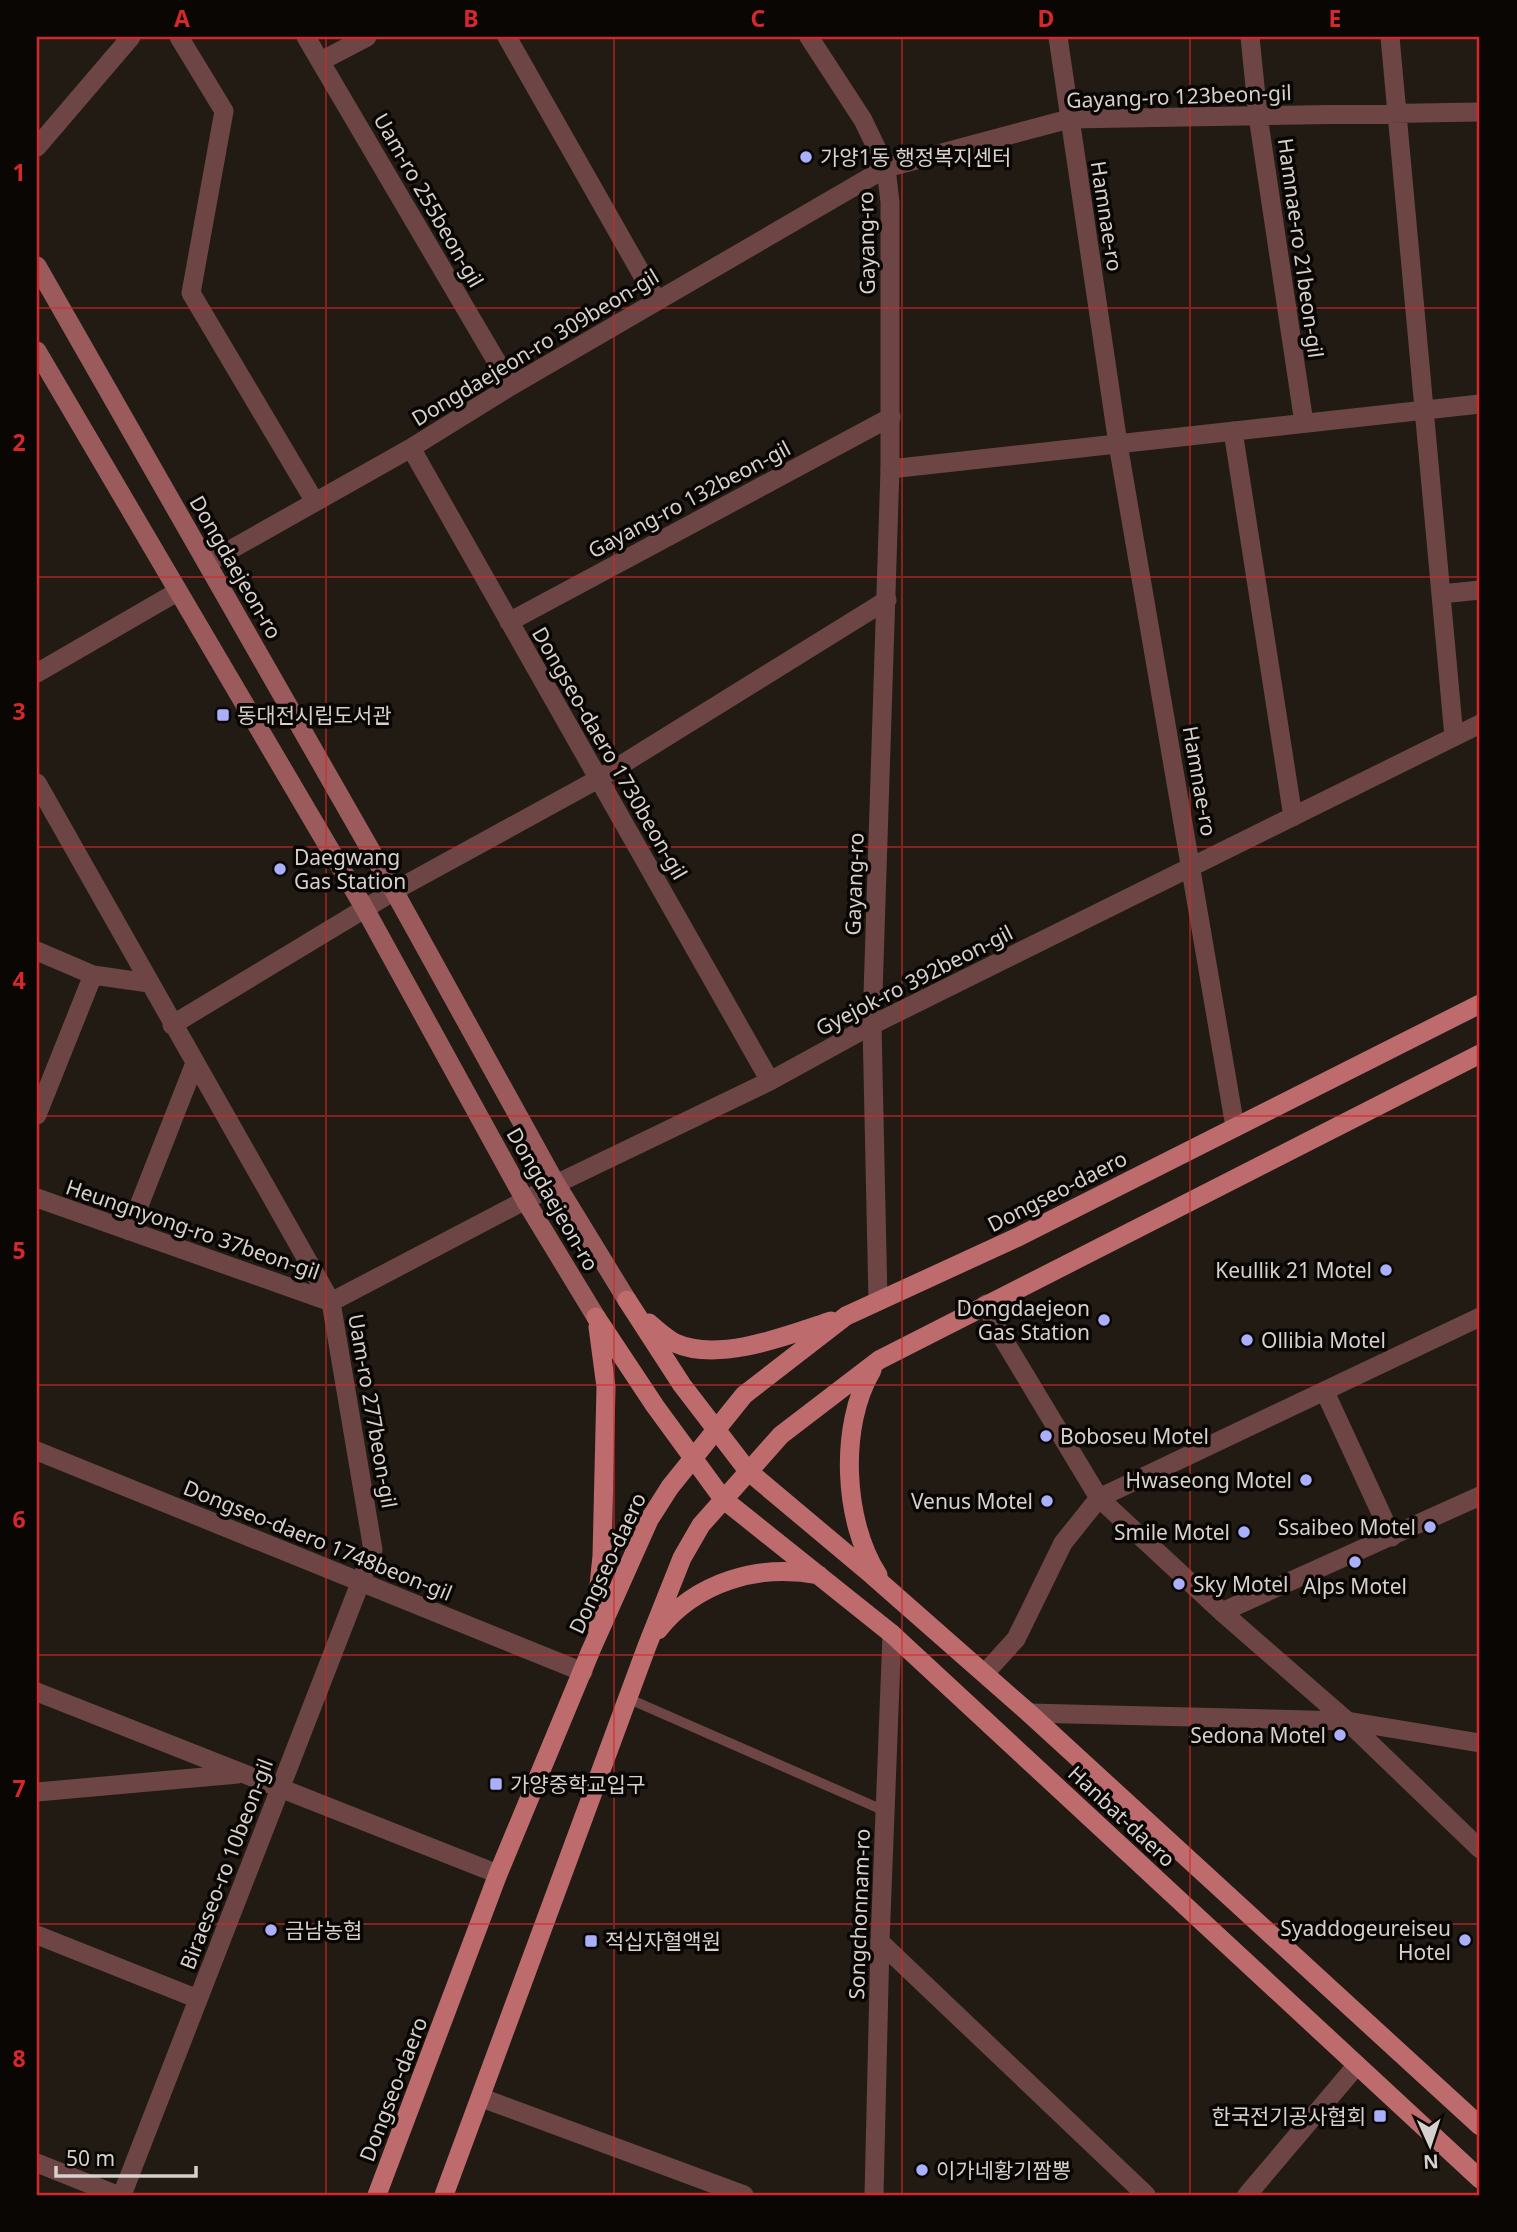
<svg xmlns="http://www.w3.org/2000/svg" width="1517" height="2232" font-family="'Noto Sans','Noto Sans KR',sans-serif">
	<style>
		.lines { fill: none; stroke-linecap: round; stroke-linejoin: round }
		.service { stroke: #6d4545; stroke-width: 10 }
		.minor { stroke: #6d4545; stroke-width: 19 }
		.tertiary { stroke: #6d4545; stroke-width: 19 }
		.secondary { stroke: #9b5b5c; stroke-width: 19 }
		.primary { stroke: #be6b6d; stroke-width: 19 }
		.grid { fill: none; stroke: #d62828; stroke-width: 2; stroke-opacity: 0.55 }
		.poi-dot { fill: #aab0fb; stroke: #090604; stroke-width: 2.5 }
		.labels { text-anchor: middle; dominant-baseline: central; stroke-width: 7; stroke-linejoin: round; paint-order: stroke }
		.street-label { font-size: 21px; fill: #d6d1cd; stroke: #090604 }
		.poi-label { font-size: 21px; fill: #d6d1cd; stroke: #090604; text-anchor: start }
		.neatline { fill: none; stroke: #d62828; stroke-width: 2.5 }
		.grid-label { font-size: 23px; text-anchor: middle; font-weight: bold; fill: #d62828 }
	</style>
	<rect width="100%" height="100%" fill="#211b14"/>
	<g class="lines">
		<path class="service" d="M627,1698l258,113"/>
		<path class="minor" d="M179,37l45,74 -33,182 124,209
			M306,37l205,349
			M507,37l150,264
			M1250,37l8,79 46,307
			M1390,37l64,700
			M321,61l46,-24
			M37,147l94,-110
			M1233,431l60,386
			M411,448l359,633
			M890,469l590,-65
			M207,563l204,-115 100,-62 375,-218 183,-49 411,-7
			M1441,594l39,-4
			M509,622l382,-205
			M37,673l140,-81
			M37,783l294,519 42,248 -251,645
			M37,951l56,24 56,8
			M172,1025l222,-134 206,-113 287,-178
			M37,1115l56,-140
			M37,1198l294,104 225,-118 214,-103 102,-56 608,-301
			M129,1231l66,-168
			M986,1304l13,28 100,166 123,114 125,109 133,128
			M1325,1392l67,145
			M37,1451l546,221
			M1222,1612l258,-116
			M985,1673l31,-34 47,-96 36,-45 381,-181
			M37,1692l461,182
			M1029,1713l318,8 133,22
			M37,1792l201,-18
			M37,1935l161,64
			M880,1942l266,253
			M482,2098l262,97
			M37,2163l80,32
			M1247,2195l110,-130"/>
		<path class="tertiary" d="M809,37l54,83 23,48 4,34v267l-18,556 6,276
			M1058,37l60,407 117,683
			M874,2195l6,-253 12,-308"/>
		<path class="secondary" d="M37,266l357,625 162,293 71,116
			M37,351l328,558 160,291 71,117"/>
		<path class="primary" d="M627,1300l55,85 66,86 124,104 157,138 451,413
			M596,1317l59,89 68,93 169,135 588,545
			M649,1323c8,7 17,15 26,20 44,20 114,-8 156,-22
			M872,1370c-33,55 -29,151 6,205
			M595,1625l7,-69 4,-169 -8,-60
			M658,1630c38,-48 101,-67 161,-55
			M377,2195l121,-321 93,-224 58,-130 21,-33 74,-92 102,-79 172,-79 462,-233
			M444,2195l203,-549 35,-88 19,-33 80,-90 98,-75 601,-306"/>
	</g>
	<path class="grid" d="M326,37v2158M614,37v2158M902,37v2158M1190,37v2158M37,308h1443M37,577h1443M37,847h1443M37,1116h1443M37,1385h1443M37,1655h1443M37,1924h1443"/>
	<g class="poi-dot">
		<circle cx="806" cy="157" r="7"/>
		<rect x="216" y="708" width="14" height="14" rx="3.5"/>
		<circle cx="280" cy="869" r="7"/>
		<circle cx="1386" cy="1270" r="7"/>
		<circle cx="1104" cy="1320" r="7"/>
		<circle cx="1247" cy="1340" r="7"/>
		<circle cx="1046" cy="1436" r="7"/>
		<circle cx="1306" cy="1480" r="7"/>
		<circle cx="1047" cy="1501" r="7"/>
		<circle cx="1430" cy="1527" r="7"/>
		<circle cx="1244" cy="1532" r="7"/>
		<circle cx="1355" cy="1562" r="7"/>
		<circle cx="1179" cy="1584" r="7"/>
		<circle cx="1340" cy="1735" r="7"/>
		<rect x="489" y="1777" width="14" height="14" rx="3.5"/>
		<circle cx="271" cy="1930" r="7"/>
		<circle cx="1465" cy="1940" r="7"/>
		<rect x="584" y="1934" width="14" height="14" rx="3.5"/>
		<rect x="1373" y="2109" width="14" height="14" rx="3.5"/>
		<circle cx="922" cy="2170" r="7"/>
	</g>
	<g class="labels">
		<g class="street-label">
			<text transform="translate(1179 96) rotate(-2)">Gayang-ro 123beon-gil</text>
			<text transform="translate(429 200) rotate(60)">Uam-ro 255beon-gil</text>
			<text transform="translate(1107 216) rotate(81)">Hamnae-ro</text>
			<text transform="translate(866 243) rotate(-91)">Gayang-ro</text>
			<text transform="translate(1301 248) rotate(82)">Hamnae-ro 21beon-gil</text>
			<text transform="translate(535 347) rotate(-31)">Dongdaejeon-ro 309beon-gil</text>
			<text transform="translate(689 499) rotate(-28)">Gayang-ro 132beon-gil</text>
			<text transform="translate(236 567) rotate(60)">Dongdaejeon-ro</text>
			<text transform="translate(610 753) rotate(60)">Dongseo-daero 1730beon-gil</text>
			<text transform="translate(1200 781) rotate(80)">Hamnae-ro</text>
			<text transform="translate(854 884) rotate(-88)">Gayang-ro</text>
			<text transform="translate(914 980) rotate(-27)">Gyejok-ro 392beon-gil</text>
			<text transform="translate(1057 1191) rotate(-27)">Dongseo-daero</text>
			<text transform="translate(553 1199) rotate(60)">Dongdaejeon-ro</text>
			<text transform="translate(193 1229) rotate(19)">Heungnyong-ro 37beon-gil</text>
			<text transform="translate(373 1411) rotate(80)">Uam-ro 277beon-gil</text>
			<text transform="translate(318 1540) rotate(22)">Dongseo-daero 1748beon-gil</text>
			<text transform="translate(607 1563) rotate(-65)">Dongseo-daero</text>
			<text transform="translate(1122 1816) rotate(43)">Hanbat-daero</text>
			<text transform="translate(226 1864) rotate(-69)">Biraeseo-ro 10beon-gil</text>
			<text transform="translate(859 1914) rotate(-88)">Songchonnam-ro</text>
			<text transform="translate(393 2089) rotate(-69)">Dongseo-daero</text>
		</g>
		<g class="poi-label">
			<text x="820" y="157">가양1동 행정복지센터</text>
			<text x="237" y="715">동대전시립도서관</text>
			<text x="294" y="857">Daegwang<tspan x="294" dy="24">Gas Station</tspan></text>
			<text x="1372" y="1270" text-anchor="end">Keullik 21 Motel</text>
			<text x="1090" y="1308" text-anchor="end">Dongdaejeon<tspan x="1090" dy="24">Gas Station</tspan></text>
			<text x="1261" y="1340">Ollibia Motel</text>
			<text x="1060" y="1436">Boboseu Motel</text>
			<text x="1292" y="1480" text-anchor="end">Hwaseong Motel</text>
			<text x="1033" y="1501" text-anchor="end">Venus Motel</text>
			<text x="1416" y="1527" text-anchor="end">Ssaibeo Motel</text>
			<text x="1230" y="1532" text-anchor="end">Smile Motel</text>
			<text x="1193" y="1584">Sky Motel</text>
			<text x="1355" y="1586" text-anchor="middle">Alps Motel</text>
			<text x="1326" y="1735" text-anchor="end">Sedona Motel</text>
			<text x="510" y="1784">가양중학교입구</text>
			<text x="1451" y="1928" text-anchor="end">Syaddogeureiseu<tspan x="1451" dy="24">Hotel</tspan></text>
			<text x="285" y="1930">금남농협</text>
			<text x="605" y="1941">적십자혈액원</text>
			<text x="1366" y="2116" text-anchor="end">한국전기공사협회</text>
			<text x="936" y="2170">이가네황기짬뽕</text>
		</g>
	</g>
	<rect width="1517" height="2232" fill="none" stroke="#090604" stroke-width="77"/>
	<g transform="translate(1430 2145) rotate(177)" stroke="#090604" stroke-width="5" paint-order="stroke">
	<path d="M0-5L12 26L0 18L-12 26Z" fill="#d6d1cd"/>
	<text y="-10" font-size="19" font-weight="bold" text-anchor="middle" fill="#d6d1cd">N</text>
	</g>
	<path d="M56 2166v10h140v-10" fill="none" stroke="#d6d1cd" stroke-width="3.5"/>
	<text x="66" y="2166" font-size="21" fill="#d6d1cd" stroke="#090604" stroke-width="5" paint-order="stroke">50 m</text>
	<rect x="38" y="38" width="1440" height="2156" class="neatline"/>
	<g class="grid-label">
		<text x="182" y="27">A</text>
		<text x="471" y="27">B</text>
		<text x="758" y="27">C</text>
		<text x="1046" y="27">D</text>
		<text x="1335" y="27">E</text>
		<text x="19" y="181">1</text>
		<text x="19" y="451">2</text>
		<text x="19" y="720">3</text>
		<text x="19" y="989">4</text>
		<text x="19" y="1259">5</text>
		<text x="19" y="1528">6</text>
		<text x="19" y="1797">7</text>
		<text x="19" y="2067">8</text>
	</g>
</svg>
